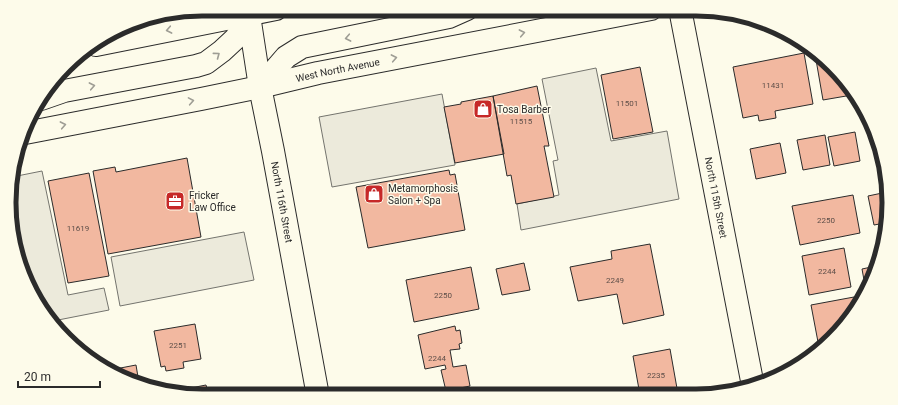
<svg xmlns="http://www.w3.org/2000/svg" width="898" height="405" font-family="Roboto,sans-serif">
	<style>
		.parking { fill: #eceadb; stroke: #74746e }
		.building { fill: #f2b8a0; stroke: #2b2b2b }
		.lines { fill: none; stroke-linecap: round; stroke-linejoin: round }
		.minor-casing { stroke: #2b2b2b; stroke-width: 24 }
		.secondary-casing { stroke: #2b2b2b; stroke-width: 24 }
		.minor { stroke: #fdfbea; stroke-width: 22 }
		.secondary { stroke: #fdfbea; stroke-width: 22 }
		.oneway { stroke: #9e9d94 }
		.labels { text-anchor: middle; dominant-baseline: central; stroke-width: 3; stroke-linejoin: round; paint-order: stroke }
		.number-label { font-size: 8px; fill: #5d4e48 }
		.street-label { font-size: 10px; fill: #2b2b2b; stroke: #fdfbea }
		.poi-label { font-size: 10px; fill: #2b2b2b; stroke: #fdfbea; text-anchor: start }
		.rim { fill: none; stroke: #2b2b2b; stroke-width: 5 }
	</style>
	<rect width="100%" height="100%" fill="#fdfbea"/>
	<path class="parking" d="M596,68l15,73 56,-10 12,68 -158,31 -4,-26 42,-9 -6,-34 5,-1 -16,-81z
		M442,94l13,71 -123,22 -13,-70z
		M42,171l26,124 36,-7 5,22 -56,11 -18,-22 -24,-71 1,-51z
		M244,232l10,48 -134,26 -9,-49z"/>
	<path class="building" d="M804,53l9,51 -38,7 1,7 -17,3 -1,-6 -15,3 -10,-51z
		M815,54l17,12 20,29 -29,5z
		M640,67l13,65 -40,7 -12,-64z
		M537,86l12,60h-5l10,51 -38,7 -5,-29 -4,1 -14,-80z
		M493,96l11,58 -49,9 -11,-56 17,-3v-2z
		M855,132l5,29 -26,5 -6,-29z
		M825,135l5,30 -27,5 -6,-30z
		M780,143l6,30 -30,6 -6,-30z
		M187,158l14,79 -93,17 -15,-83 22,-4 1,5z
		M449,170l1,5 5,-1 10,56 -97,18 -12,-61z
		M89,173l20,103 -41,7 -20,-102z
		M887,192l2,10 -4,21 -11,2 -6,-29z
		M853,195l7,38 -60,12 -8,-39z
		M650,244l14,71 -41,9 -6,-30 -39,7 -8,-34 42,-8 -1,-8z
		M844,248l7,39 -42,8 -7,-39z
		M524,263l6,27 -28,5 -6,-26z
		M876,266l-2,10 -8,15 -4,-22z
		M471,267l8,42 -65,13 -8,-42z
		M854,297l2,11 -7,12 -19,19 -12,3 -7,-37z
		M195,324l6,35 -18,3 1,6 -18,3 -1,-5 -4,1 -7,-36z
		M455,326l1,5 4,-1 2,13 -3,1 1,5 -10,1 3,17 13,-2 4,21 -24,5 -5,-21 5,-1 -1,-4 -20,4 -7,-34z
		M670,349l8,45 -38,1 -7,-39z
		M136,365l3,18 -10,-2 -19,-11z
		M206,385l3,11h-7l-27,-5z"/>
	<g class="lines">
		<defs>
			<g id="minor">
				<path id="s1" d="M248,9l12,78 13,64 45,245"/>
				<path id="s2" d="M680,9l73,377"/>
			</g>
			<g id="secondary">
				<path d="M96,45l180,-36"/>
				<path d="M260,87l26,-30 16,-10 147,-30 18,-8"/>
				<path d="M41,99l23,-8 132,-25 10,-3 16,-12 14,-13 13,-23"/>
				<path id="s3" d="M25,133l176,-34 59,-12 58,-14 333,-64"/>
			</g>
		</defs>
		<use href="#minor" class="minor-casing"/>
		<use href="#secondary" class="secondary-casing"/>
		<use href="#minor" class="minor"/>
		<use href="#secondary" class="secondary"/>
	</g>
	<defs><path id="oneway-chevron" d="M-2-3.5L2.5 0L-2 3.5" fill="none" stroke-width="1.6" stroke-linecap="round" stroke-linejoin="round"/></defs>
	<g class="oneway">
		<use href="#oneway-chevron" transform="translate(169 30) rotate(169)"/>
		<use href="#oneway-chevron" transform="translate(522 33) rotate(-11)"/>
		<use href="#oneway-chevron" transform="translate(348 38) rotate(169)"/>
		<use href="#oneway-chevron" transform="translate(217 55) rotate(-37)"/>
		<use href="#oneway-chevron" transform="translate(394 58) rotate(-11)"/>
		<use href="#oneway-chevron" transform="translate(92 86) rotate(-11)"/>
		<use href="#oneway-chevron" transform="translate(191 101) rotate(-10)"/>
		<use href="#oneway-chevron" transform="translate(63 125) rotate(-11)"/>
	</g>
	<defs>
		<symbol id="shop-square" viewBox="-11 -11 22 22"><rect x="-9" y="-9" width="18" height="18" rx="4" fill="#c62828" stroke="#fdfbea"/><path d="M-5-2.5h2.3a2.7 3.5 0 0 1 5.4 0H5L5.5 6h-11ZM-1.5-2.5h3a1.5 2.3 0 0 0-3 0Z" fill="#fff"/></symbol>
		<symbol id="office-square" viewBox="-11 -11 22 22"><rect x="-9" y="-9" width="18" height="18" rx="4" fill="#c62828" stroke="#fdfbea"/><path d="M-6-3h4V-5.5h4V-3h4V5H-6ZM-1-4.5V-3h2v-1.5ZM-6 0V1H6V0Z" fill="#fff"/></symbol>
	</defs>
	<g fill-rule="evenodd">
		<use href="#shop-square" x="472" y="98" width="22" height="22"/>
		<use href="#shop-square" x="363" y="183" width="22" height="22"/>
		<use href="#office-square" x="164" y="190" width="22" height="22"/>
	</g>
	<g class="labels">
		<g class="number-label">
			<text x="773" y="85">11431</text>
			<text x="627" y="103">11501</text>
			<text x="521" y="121">11515</text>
			<text x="826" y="220">2250</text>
			<text x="78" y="228">11619</text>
			<text x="827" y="271">2244</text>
			<text x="615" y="280">2249</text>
			<text x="443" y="295">2250</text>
			<text x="178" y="345">2251</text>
			<text x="437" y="358">2244</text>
			<text x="656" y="375">2235</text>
		</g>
		<g class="street-label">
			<text stroke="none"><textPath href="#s3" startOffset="319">West North Avenue</textPath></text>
			<text stroke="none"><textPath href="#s2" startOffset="192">North 115th Street</textPath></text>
			<text stroke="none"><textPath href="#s1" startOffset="196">North 116th Street</textPath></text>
		</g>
		<g class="poi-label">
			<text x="497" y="109">Tosa Barber</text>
			<text x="388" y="188">Metamorphosis<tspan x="388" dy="12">Salon + Spa</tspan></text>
			<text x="189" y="195">Fricker<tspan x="189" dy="12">Law Office</tspan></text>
		</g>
	</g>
	<path d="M0 0H898V405H0ZM202 16H696A186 186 0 0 1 882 202V203A186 186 0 0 1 696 389H202A186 186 0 0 1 16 203V202A186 186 0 0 1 202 16Z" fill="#fdfbea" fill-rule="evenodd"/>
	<path class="rim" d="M202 16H696A186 186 0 0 1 882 202V203A186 186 0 0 1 696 389H202A186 186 0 0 1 16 203V202A186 186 0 0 1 202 16Z"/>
	<path d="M18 381v6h82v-6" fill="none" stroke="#2b2b2b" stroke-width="2"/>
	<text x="24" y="381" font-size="12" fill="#2b2b2b" stroke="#fdfbea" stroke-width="3" paint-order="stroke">20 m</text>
</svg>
